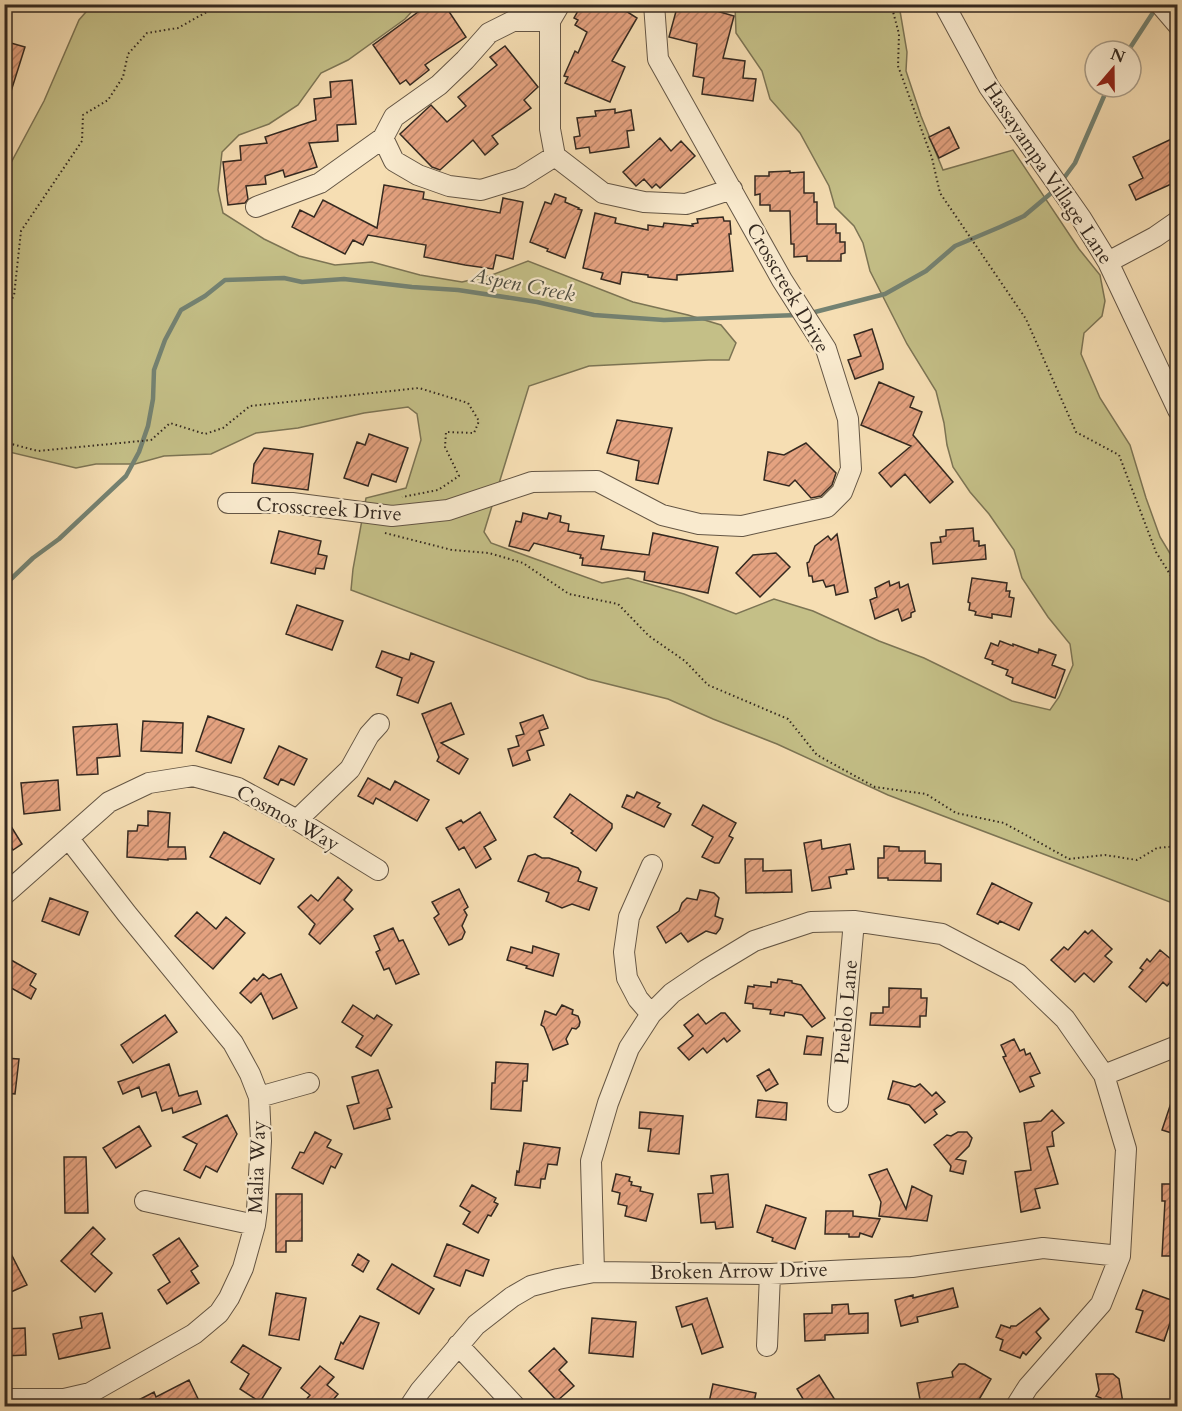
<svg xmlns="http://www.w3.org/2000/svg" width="1182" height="1411" font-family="Cardo,serif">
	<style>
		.green { fill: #c4bf87; stroke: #7c7454; stroke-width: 1.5 }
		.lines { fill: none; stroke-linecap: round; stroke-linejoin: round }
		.stream { stroke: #748272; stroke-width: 4.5 }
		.building { fill: url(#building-hatch); stroke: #342920; stroke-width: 1.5 }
		.minor-casing { stroke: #645645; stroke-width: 22 }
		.path { stroke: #342920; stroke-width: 2; stroke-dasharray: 1.5 3; stroke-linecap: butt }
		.minor { stroke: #f9eace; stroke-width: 20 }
		.labels { text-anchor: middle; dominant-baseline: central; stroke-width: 4.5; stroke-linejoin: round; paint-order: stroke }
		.street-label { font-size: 20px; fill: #342920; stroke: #f9eace }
		.water-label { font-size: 21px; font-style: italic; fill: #4e4e42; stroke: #f9eace }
	</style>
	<defs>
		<pattern id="building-hatch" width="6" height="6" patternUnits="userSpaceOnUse" patternTransform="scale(1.5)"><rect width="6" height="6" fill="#e4a280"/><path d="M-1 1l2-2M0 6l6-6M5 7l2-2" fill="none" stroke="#ba8468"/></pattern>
	</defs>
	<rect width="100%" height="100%" fill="#f6deb3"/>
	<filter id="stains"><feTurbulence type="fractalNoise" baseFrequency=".00333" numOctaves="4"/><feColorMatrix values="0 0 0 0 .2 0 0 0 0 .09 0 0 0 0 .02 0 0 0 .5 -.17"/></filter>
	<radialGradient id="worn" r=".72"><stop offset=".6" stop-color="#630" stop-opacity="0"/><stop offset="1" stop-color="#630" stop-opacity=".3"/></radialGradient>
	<path class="green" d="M92,5h326l-13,14 -57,41 -27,13 -23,32 -29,19 -30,11 -17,17 -4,38 5,23 41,26 35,17 36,9 37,-3 48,13 42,7 30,-7 36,-14 105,41 55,13 33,10 15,18 -7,17h-20l-120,6 -60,20 -45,146 7,11 111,40 26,-5 56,16 52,20 38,-15 39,12 66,30 45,17 88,43 38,9 9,-13 14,-32 -3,-21 -22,-27 -26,-39 -8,-28 -25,-36 -19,-22 -17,-25 -6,-22 -3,-22 -8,-32 -29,-47 -37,-73 -7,-28 -9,-17 -19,-19 -6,-21 -29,-53 -30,-34 -8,-28 -26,-38 -1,-28h164l8,47 -1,19 15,45 22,54 70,-20 66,99 21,26 5,26 -3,15 -18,17 -3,21 19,44 30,47 16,53 14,39 14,23 3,8v334l-2,2 -287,-109 -111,-51 -64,-25 -45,-20 -80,-20 -237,-89 2,-21 13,-71 40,-10 15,-48 -4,-26 -9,-7 -44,6 -66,15 -42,5 -45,21 -47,2 -29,8h-39l-20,4 -71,-17v-277l39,-73 35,-81z"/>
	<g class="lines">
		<path class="stream" d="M1128,51l28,-43
			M1061,182l14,-19 33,-76
			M811,313l74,-19 41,-23 29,-25 45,-19 24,-11 32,-27
			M4,581l7,-2 22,-21 26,-19 67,-63 13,-24 9,-26 5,-27 1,-29 11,-30 16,-30 24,-14 20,-16 59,-2 18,4 42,-3 68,8 46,3 79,12 57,13 70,5 135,-5"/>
	</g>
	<path class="building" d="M429,4h15l22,33 -34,23 -7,5 4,5 -19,15 -4,-5 -6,4 -27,-39z
		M582,4h33l22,14 -25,43 13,6 -15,35 -45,-19 3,-6 -4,-1 11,-25 3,2 9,-21 -12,-7 3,-5 -4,-2z
		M678,4h14l42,12 -11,42 22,3 -2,17 13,1 -3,22 -51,-7 2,-16 -11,-2 4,-32 -28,-7z
		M4,41l21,6 -18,57 -3,-1z
		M505,46l33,41 -14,13 7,8 -39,28 6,8 -13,11 -12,-15 -33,30 -8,-3 -32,-33 31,-29 16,17 19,-16 -8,-9 39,-32 -7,-8z
		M352,80l4,44 -19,1 1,16 -29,2 8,24 -32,10 -2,-7 -18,6 1,8 -20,2 2,13 -3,4 -17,2 -5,-43 18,-2 -1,-14 27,-3 -2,-6 51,-17 -2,-21 17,-2 -1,-15z
		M615,109v4l16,-3 3,20 -7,1 2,16 -39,6 -1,-6 -13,2 -2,-12 6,-1 -3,-18 19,-2 -1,-5z
		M949,127l10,21 -20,10 -10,-21z
		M1178,136v45l-42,19 -7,-15 14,-7 -10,-21z
		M660,138l11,13 10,-10 14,15 -35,32 -4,-4 -4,4 -8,-9 -8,7 -13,-14z
		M790,171v2l14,-1v21h10v9h3v22h19v9h4v9h5v11l-4,1v7h-34v-5l-13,1v-13h-3l-1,-33h-20v-6h-10v-11l-5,1v-19h14v-4z
		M384,185l40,7 -1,7 77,14 3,-15 20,4 -10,57 -17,-4 -3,14 -28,-4 -41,-8 2,-12 -58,-10 -5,10 -10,-5 -8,14 -53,-27 8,-17 14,7 9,-17 54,28z
		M555,194l11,4 -1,4 14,6 -1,1 4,1 -17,48 -18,-7 1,-2 -18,-7 15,-40 6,2z
		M595,213l21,5 -1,5 33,7v-5l15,2 1,-4 29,3 -1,-2 6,-1 -1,-4 26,-2 1,4h6l1,13h-2l4,37 -56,4v5l-29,-3v-2l-26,-3 -2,12 -19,-5 2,-6 -20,-5z
		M872,329l11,35v5l-28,10 -7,-19 13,-4 -7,-21z
		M879,382l35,15 -4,10 12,5 -9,23 40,47 -23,21 -25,-29 -14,13 -12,-14 32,-27 -50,-21z
		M617,420l55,8 -14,56 -22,-4 3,-19 -32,-8z
		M369,434l39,14 -12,34 -24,-8 -4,12 -24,-8 13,-36 8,3z
		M806,443l30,30 -4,12 -11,11 -10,2 -16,-18 -6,6 -25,-6 4,-28 16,3z
		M264,448l49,6 -5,36 -56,-7 2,-19z
		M523,513l24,6 2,-6 12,3 -1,6 9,2 -1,7 36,5 -3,13 48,6 4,-22 65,14 -10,46 -64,-13 1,-8 -63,-7 1,-7h-3l1,-3 -47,-12 -5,8 -20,-5 7,-25 5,1z
		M973,528l1,13h5v5l6,-1 1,14 -53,5 -2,-21 10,-1 -1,-5 6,-1v-6z
		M279,531l42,10 -3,13 9,2 -3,13 -8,-1 -1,6 -44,-11z
		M837,534l11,58 -12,3 -2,-10 -8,2 -3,-7 -10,2 -1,-6h-3l-2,-13 2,-1 6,-16 13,-10 3,4z
		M776,553l14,14 -30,30 -24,-24 17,-18z
		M972,578l35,5 -1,8h4l-1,6 5,1 -3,19 -19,-3v4l-17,-3 1,-3 -2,-1 -5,-1 1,-7 -2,-1z
		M889,581l1,5 9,-4 1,6 8,-4 7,27 -4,2v4l-9,4 -4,-12 -23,10 -5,-19 7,-3 -2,-9z
		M297,605l46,16 -11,29 -46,-16z
		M1000,641l13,5v-2l25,9 1,-4 17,6 -4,10 13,5 -10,28 -43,-15 1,-5 -7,-3 2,-5 -16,-6 1,-3 -8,-3 6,-15 7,3z
		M382,651l27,9 2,-7 23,9 -16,41 -21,-8 5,-17 -26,-11z
		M451,703l13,31 -23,9 27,16 -9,15 -22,-13 2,-4 -17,-43z
		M543,715l5,13 -9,3 5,14 -17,6 3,9 -17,6 -5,-17 11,-3 -3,-10 8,-2 -4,-11z
		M208,716l36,13 -13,34 -35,-12z
		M143,721l40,2 -1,30 -41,-2z
		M117,724l3,32 -23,2 1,16 -21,1 -4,-48z
		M279,746l28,13 -13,26 -13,-6 -3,6 -14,-7z
		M368,778l22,12 5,-9 34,19 -12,21 -41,-23 -3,6 -15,-8z
		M58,780l2,30 -36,4 -3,-31z
		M637,792l23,11 -3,4 14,7 -7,13 -42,-20 5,-12 7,3z
		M570,794l42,30v4l-16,23 -25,-18 2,-2 -19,-14z
		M703,805l33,18 -7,13 4,2 -14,25h-4l-13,-6 11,-20 -21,-12z
		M148,811l22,2 -2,34h17l1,12h-18v1l-41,-3 1,-26h9l1,-6 10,1z
		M480,812l16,28 -12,7 7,12 -15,9 -12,-21 -5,3 -13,-22 15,-8 2,3z
		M4,815l18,29 -9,6 -9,-14z
		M224,832l50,27 -14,25 -50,-27z
		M821,840l1,9 28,-5 4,25 -8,1 1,4 -18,3 2,11 -19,3 -8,-48z
		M884,846l15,1v4h26v12l16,1v17l-53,-1v-2h-10v-20h6z
		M535,854l7,4h7l29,10 3,4 -3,9 19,7 -8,22 -17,-6 -10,4 -16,-7 3,-8 -31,-12 10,-25z
		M745,859h18v12l28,-1 1,22 -46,1z
		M338,877l14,13 -8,10 9,9 -33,35 -11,-10 6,-10 -17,-17 13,-12 7,6z
		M992,883l40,20 -13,27 -19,-9 -2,3 -21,-10z
		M459,889l9,18 -4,3 3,5 -5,11 3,6 -3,7 -13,6 -15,-27 5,-4 -7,-12z
		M700,890l14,3 5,5 -4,18 8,3 -3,10 -4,5 -10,-3 -18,11 -7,-9 -15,10 -9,-16 22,-16 3,-8 5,-5 10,2z
		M50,898l38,14 -9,23 -37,-14z
		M197,912l19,17 10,-12 19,16 -32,36 -38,-33z
		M393,928l6,13 4,-1 16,34 -23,10 -7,-16 -5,2 -8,-18 4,-2 -6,-14z
		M1092,930l20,19 -7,7 7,6 -18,20 -10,-9 -9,9 -24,-22 13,-13 4,3 17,-19 3,3z
		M533,946l26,8 -6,22 -27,-8 1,-2 -20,-6 4,-13 21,6z
		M1160,950l18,15v9l-11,12 -4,-4 -17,20 -17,-15 14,-17 -3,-2 7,-9 3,3z
		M4,956l32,18 -6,11 6,4 -5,10 -27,-15z
		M263,974l6,5 12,-5 16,34 -24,11 -12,-26 -10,10 -11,-10 14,-15 3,3z
		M778,979l14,2v2l9,2 24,33 -13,9 -10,-12 -17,-3 -1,4 -14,-2 1,-4 -18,-2v-4l-8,-1 3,-17 6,1v-2l17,2v-5l6,1z
		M889,988l32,1v9h6l-1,18h-6v11l-50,-2 1,-12h12v-6h6z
		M353,1005l21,14 3,-4 15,10 -21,31 -15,-9 7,-11 -21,-14z
		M562,1005l11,5 -1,4 6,2 2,6 -1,4 -3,3 -4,-1 -6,11 2,5 -15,6 -9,-23 -3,-2 4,-14 11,4z
		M721,1013h4l15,18 -13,11 -3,-4 -17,15 -4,-5 -14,12 -11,-12 15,-12 -9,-11 14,-11 8,10z
		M165,1015l12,17 -44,31 -12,-18z
		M807,1036l16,2 -2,17 -17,-1z
		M1014,1039l6,12 4,-2 2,6 4,-2 10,20 -10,4 4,9 -14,6 -17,-35 3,-1 -5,-11z
		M4,1058l15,1 -4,35 -11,-1z
		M496,1062l32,2 -1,17h-4l-2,30 -30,-2 1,-26h3z
		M169,1064l10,32 18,-5 4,13 -28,9 -1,-5 -10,3 -6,-19 -14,5 -3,-10 -16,7 -5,-12z
		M769,1069l9,15 -12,7 -9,-15z
		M378,1070l14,37 -5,2 3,10 -36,10 -7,-23 12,-3 -7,-26z
		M893,1081l22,6 5,-3 12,12 4,-4 9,10 -11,8 3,4 -12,9 -16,-18 -21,-6z
		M1174,1094h4v41l-16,-5z
		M758,1100l29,3 -1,17 -30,-3z
		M1052,1110l12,13 -12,9 2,14 -7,1 11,37 -23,5 5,19 -19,4 -6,-40 16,-2 -7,-47 17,-2z
		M640,1112l43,4 -4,38 -31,-3 3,-22 -12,-1z
		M227,1115l10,19 -20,38 -11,-6 -6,12 -16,-8 13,-26 -14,-7z
		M139,1126l12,20 -35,22 -13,-20z
		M315,1132l16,8 -4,7 15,7 -7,14 -4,-2 -8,18 -31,-16 8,-16 4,1z
		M958,1132h9l5,6 -3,8 -13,13 10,2 -3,13 -13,-3 1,-5 -17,-21 13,-10 4,1z
		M524,1143l36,5 -3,17 -9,-1 -3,15h-4l-1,9 -25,-3 2,-14 2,1z
		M64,1157h22l2,56h-23z
		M887,1169l19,40 6,-23 20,10 -5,25 -48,-5 2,-14 -12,-27z
		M616,1174l14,3 -1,4 3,1 -1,3 10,2 -1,4 13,3 -7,27 -21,-5 2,-10 -9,-2 2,-11 -8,-2z
		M728,1174l5,53 -17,2 -1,-7 -14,1 -3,-29 15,-1 -2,-17z
		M1162,1184h16v72h-16l3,-55h-3z
		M472,1185l24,13 -2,4 4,2 -7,12 -3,-1 -10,18 -15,-9 7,-12 -10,-6z
		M276,1194h26v47h-16v11h-10z
		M766,1205l40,13 -11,31 -23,-8 1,-3 -16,-6z
		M826,1211h27v5l27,3 -8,18 -12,-4 -1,4h-10v-3h-24z
		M93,1227l12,12 -14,15 21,19 -17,19 -34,-31z
		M179,1238l19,28 -7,5 8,12 -32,21 -9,-14 12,-8 -17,-27z
		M4,1240l23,45 -23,10z
		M447,1244l42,16 -6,16 -17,-6 -6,16 -26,-10z
		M358,1254l11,7 -6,11 -11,-7z
		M392,1264l42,25 -15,25 -42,-25z
		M953,1288l5,19 -41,10 1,5 -17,4 -6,-26 18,-5v3z
		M1143,1290l34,12 -13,39 -28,-9 7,-21 -7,-2z
		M276,1293l30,5 -7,42 -30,-5z
		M707,1298l16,49 -21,7 -10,-30 -10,3 -6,-20z
		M848,1304l1,10 19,-1v20l-43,2v5l-20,1 -1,-27 28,-1v-8z
		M1040,1308l9,11 -13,13 5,6 -15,17 -3,-3 -3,6 -20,-8 3,-10 -7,-3 5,-12 9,3 1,-2h5z
		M102,1313l8,35 -51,11 -6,-25 29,-6 -2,-11z
		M360,1316l19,7 -16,46 -28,-10 6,-17 2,2z
		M592,1318l44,4 -3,35 -44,-4z
		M25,1328l1,27 -22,1v-27z
		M243,1345l38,23 -21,34 -20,-13 9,-15 -18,-12z
		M554,1348l13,14 -8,8 15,16 -17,15 -28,-30z
		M959,1364h6l26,15 -14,24 -2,-2 -7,6h-12l-9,-6 -26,4 -4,-22 36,-6 -1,-5z
		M320,1366l14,11 -7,8 11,9 -11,13h-27l10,-12 -9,-7z
		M1096,1374h17l6,5 4,24 -20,3 -2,-8 -5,-2 3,-6z
		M819,1375l18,28 -5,4h-24l-11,-18z
		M189,1380l13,27h-77l29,-15 2,5z
		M713,1384l43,9 -3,14h-45z"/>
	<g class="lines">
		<defs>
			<path id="minor" d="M560,4l-10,17v108l5,27 48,37 41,9 42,2 46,-15
				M944,4l45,83 92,131 27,44 70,148
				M1160,4l18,21
				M550,21h-37l-24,12 -24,27 -26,25 -45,32 -11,21 11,23 24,14 31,11 32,4 39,-12 35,-22
				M256,207l64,-24 63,-45
				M1108,262l47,-25 23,-16
				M228,503h64l100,13 56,-6 84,-28 65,-1 65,34 37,9 43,2 85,-19 15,-15 9,-23 -3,-50 -22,-70 -44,-69 -124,-221 -4,-55
				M297,820l53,-51 19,-34 10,-11
				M4,895l105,-93 40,-19 44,-7 45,12 59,32 81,50
				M651,1014l-13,-15 -11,-21 -3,-26 5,-35 23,-52
				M1104,1075l73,-29
				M259,1097l50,-14
				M838,1102l16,-181
				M145,1201l110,24
				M594,1272l-3,-111 17,-58 21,-55 22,-34 21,-21 34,-23 48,-29 57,-19 43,-1 88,13 76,40 47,45 39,56 22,74 -6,107 -19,48 -73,83 -12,19
				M458,1345l57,61
				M767,1346l3,-72
				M4,1399h60l26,-6 104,-59 25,-21 10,-15 14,-30 12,-43 2,-15 4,-69 -2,-44 -9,-23 -17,-31 -106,-129 -58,-75
				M410,1406l10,-15 56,-66 36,-28 19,-11 27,-7 36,-7 176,2 142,-7 131,-19 77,8"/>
		</defs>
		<use href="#minor" class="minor-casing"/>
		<path class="path" d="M891,4l8,30 -1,32 34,92 8,35 86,126 50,113 43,23 37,97 22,35
			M4,309l10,-13 7,-65 61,-90 1,-26 25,-15 15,-23 5,-23 19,-21 31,-5 43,-24
			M4,442l34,9 113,-11 19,-17 35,11 18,-6 27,-22 169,-18 49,15 11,18 -5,12 -28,-1 -1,15 14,29 -21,14 -36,7
			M385,533l67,17 37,3 34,10 46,31 49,10 31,32 36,25 23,24 80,34 29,36 58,32 51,7 30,19 48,10 65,36 36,-4 32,5 20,-12 21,-2
			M1178,745l-2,17 2,2"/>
		<use href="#minor" class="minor"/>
	</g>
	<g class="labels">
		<g class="street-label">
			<text transform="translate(1048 173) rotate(56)">Hassayampa Village Lane</text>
			<text transform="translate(788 288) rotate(60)">Crosscreek Drive</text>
			<text transform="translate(329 509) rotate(4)">Crosscreek Drive</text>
			<text transform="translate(288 818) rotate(29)">Cosmos Way</text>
			<text transform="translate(846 1012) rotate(-85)">Pueblo Lane</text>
			<text transform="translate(257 1167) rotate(-88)">Malia Way</text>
			<text transform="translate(739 1271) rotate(-1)">Broken Arrow Drive</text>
		</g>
		<g class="water-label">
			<text transform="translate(523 285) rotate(11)">Aspen Creek</text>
		</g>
	</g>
	<rect width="1182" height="1411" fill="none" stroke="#f6deb3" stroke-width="24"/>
	<rect x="6" y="6" width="1170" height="1399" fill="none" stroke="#342920" stroke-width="3"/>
	<rect x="12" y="12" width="1158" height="1387" fill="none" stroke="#342920" stroke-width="1.5"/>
	<g transform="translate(1113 69) rotate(20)"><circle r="28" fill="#f9eace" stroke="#aa9d88" stroke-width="1.5"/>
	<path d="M0-4.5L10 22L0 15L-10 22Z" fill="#8f2418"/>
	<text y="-9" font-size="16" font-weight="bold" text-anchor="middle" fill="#342920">N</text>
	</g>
	<rect width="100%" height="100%" filter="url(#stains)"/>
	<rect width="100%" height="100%" fill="url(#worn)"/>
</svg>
